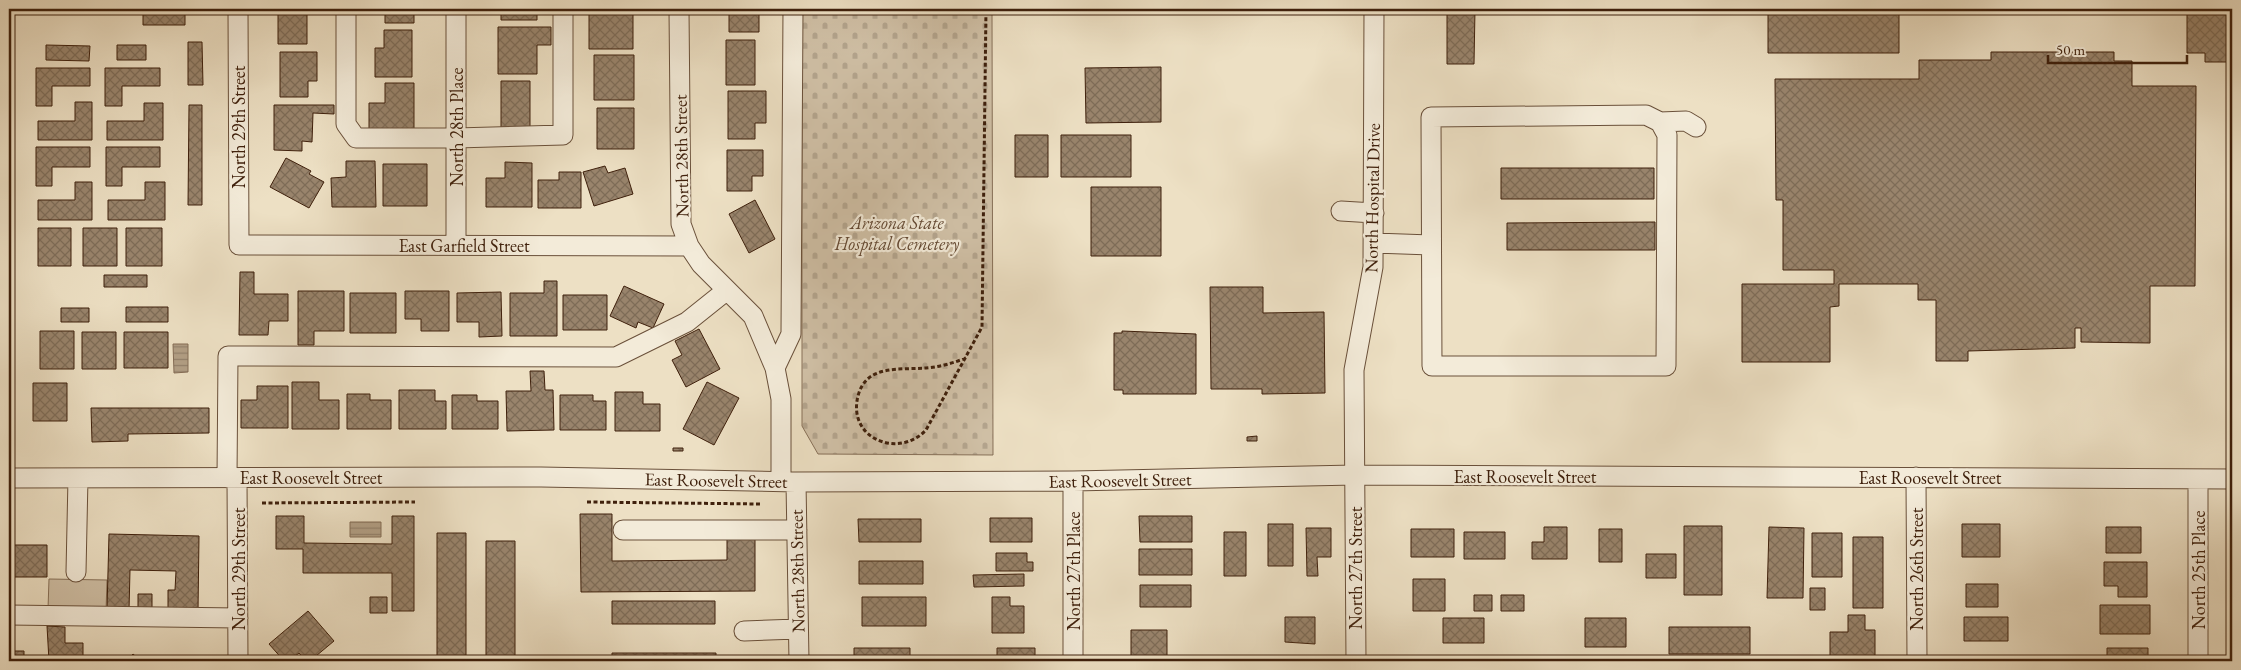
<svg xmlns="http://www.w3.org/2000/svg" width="2241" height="670" font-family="'EB Garamond',serif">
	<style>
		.cemetery { fill: url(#cemetery-stones); stroke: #877058 }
		.green { fill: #cfbfa5; stroke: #877058 }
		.water { fill: url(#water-rules); stroke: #846c55 }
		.building { fill: url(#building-cross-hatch); stroke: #3f200c }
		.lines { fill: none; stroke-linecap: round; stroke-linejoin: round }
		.minor-casing { stroke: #6a503a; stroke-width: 21 }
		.path { stroke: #3f200c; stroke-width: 3; stroke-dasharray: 4 2.5; stroke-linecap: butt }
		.minor { stroke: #f3ebd9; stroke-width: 19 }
		.labels { text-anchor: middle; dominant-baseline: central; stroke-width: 4.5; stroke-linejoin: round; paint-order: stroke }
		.street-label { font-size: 18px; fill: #3f200c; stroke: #f3ebd9 }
		.park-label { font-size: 18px; font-style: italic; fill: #634832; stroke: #f3ebd9 }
	</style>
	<defs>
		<pattern id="cemetery-stones" width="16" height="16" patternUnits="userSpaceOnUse" patternTransform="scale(1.25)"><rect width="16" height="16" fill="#cfbfa5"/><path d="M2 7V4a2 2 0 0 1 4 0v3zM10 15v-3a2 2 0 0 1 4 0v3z" fill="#b3a48d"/></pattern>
		<pattern id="water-rules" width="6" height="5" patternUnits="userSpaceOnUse" patternTransform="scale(1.25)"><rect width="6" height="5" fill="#b29f85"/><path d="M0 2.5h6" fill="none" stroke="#92816b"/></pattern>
		<pattern id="building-cross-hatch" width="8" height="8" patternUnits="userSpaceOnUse" patternTransform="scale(1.25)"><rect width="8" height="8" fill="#99846c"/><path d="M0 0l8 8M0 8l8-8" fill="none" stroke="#7e6c57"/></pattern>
	</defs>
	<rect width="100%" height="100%" fill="#ede0c4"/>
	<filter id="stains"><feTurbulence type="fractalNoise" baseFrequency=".004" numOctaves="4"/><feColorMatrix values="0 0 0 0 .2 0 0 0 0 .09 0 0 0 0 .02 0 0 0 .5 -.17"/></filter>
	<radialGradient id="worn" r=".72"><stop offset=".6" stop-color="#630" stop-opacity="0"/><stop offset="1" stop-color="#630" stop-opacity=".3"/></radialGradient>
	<path class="cemetery" d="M802,9h190l1,446 -175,-1 -16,-28z"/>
	<path class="green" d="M49,579l58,1 -1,31 -58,-2z"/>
	<path class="water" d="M173,344h15v28l-14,1z
		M350,522h31v15h-31z"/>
	<path class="building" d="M278,9h29v35h-29z
		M375,9h39v14h-29v-11h-10z
		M501,9h36v11h-36z
		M589,9h44v40h-44z
		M729,9h30v23h-30z
		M1447,9h28l-1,55h-27z
		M1768,9h131v44h-131z
		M2187,9h45v259h-3l1,-206h-25v-9h-18z
		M143,12h42v13h-42z
		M498,27h53v18h-14v29h-39z
		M384,30h28v47h-37v-29h9z
		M726,40h29v45h-29z
		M188,42h14l1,43h-15z
		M46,45l44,1 -1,15 -43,-1z
		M117,45h29v15h-29z
		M280,52h37v29h-9v16h-28z
		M1991,52h123v9h18v25h64l-1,200h-45v57l-69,-1v-14h-6v20l-107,3v10h-32v-61h-18v-16h-79v22l-9,1v55h-88v-78h92v-14h-51v-70h-7l-1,-121h144v-19h72z
		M594,55h40v45h-40z
		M9,66h3l-1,33h-2z
		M1161,67v55l-75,1 -1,-55z
		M36,68h54v18h-38v20h-16z
		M105,68h55v18h-38v20h-17z
		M501,81h29v48h-29z
		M385,83h29v48h-45v-28h16z
		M728,91h38v32h-11v16h-27z
		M75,102h17v38h-54v-19h37z
		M144,103h19v37h-56v-19h37z
		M189,105h13v100h-14z
		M274,105h60v9l-21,-1 -1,29 -10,-1v10l-28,-1z
		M597,108h37v41h-37z
		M9,120h2l2,87 -4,1z
		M1015,135h33v42h-33z
		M1061,135h70v42h-70z
		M36,147h54v20h-38v19h-16z
		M106,147h54v20h-38v19h-16z
		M727,150h36v26h-11v15h-25z
		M286,158l25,13 -2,3 15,8 -15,26 -39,-21z
		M346,161h29l1,46h-44l-1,-29 15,-1z
		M505,162l27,1v44h-46v-29h19z
		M383,164h44v42h-44z
		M605,166l3,7 17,-5 8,26 -39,12 -11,-34z
		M1501,168h153v31h-153z
		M559,172h22v36h-43v-28h21z
		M75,182h17v38h-54v-20h37z
		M145,182h20v38h-57v-20h37z
		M1091,187h70v69h-70z
		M755,200l20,39 -26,14 -20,-39z
		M1655,222v28h-148v-27z
		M38,228h33v38h-33z
		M83,228h34v38h-34z
		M126,228h36v38h-36z
		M240,272h14v22h34v27h-19l-1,14h-29z
		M104,275h43v12h-43z
		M544,281h13v55h-47v-43h34z
		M624,286l40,18 -11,24 -15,-6 -2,6 -26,-12z
		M1210,287h53v26l61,-1 1,81 -63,1v-5h-51z
		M298,291h46v40h-30v14h-16z
		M405,291h44v40h-28v-12h-16z
		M501,292l1,44 -23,1v-15h-22v-29z
		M350,293h46v40h-46z
		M563,295h44v35h-44z
		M126,307h42v15h-42z
		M61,308h28v14h-28z
		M699,329l21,40 -34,18 -14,-27 10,-5 -7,-14z
		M40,331h34v38h-34z
		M1122,331l74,3v60h-73v-4h-9v-57h8z
		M82,332h34v37h-34z
		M124,332h44v36h-44z
		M530,371h14l1,19h8l1,40 -47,1 -1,-40h25z
		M292,382h27v18h20v29h-47z
		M707,382l32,16 -25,47 -31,-16z
		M33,383h34v38h-34z
		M257,386h31v42h-47v-28h16z
		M399,390h36v11h11v28h-47z
		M615,392h28v12h17v27h-45z
		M347,394h23v6h21v29h-44z
		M452,395h25v6h21v28h-46z
		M560,395h33v6h13v29h-46z
		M91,408h118v25l-81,1v7l-36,1z
		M1257,436v5h-10v-4z
		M673,448h10v3h-10z
		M580,514h32v47l115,-1v-22h28v53l-174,1z
		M276,516h28v27l88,1v-28h22v95h-22v-38h-89v-24h-27z
		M1139,516h53v26h-52z
		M990,518h42v24h-42z
		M858,519h63v23h-62z
		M1268,524h25v42h-25z
		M1962,524h38v33h-38z
		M1684,526h38v69h-38z
		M1544,527h23v32h-35v-17h12z
		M1769,527l35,1 -1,70h-36z
		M2106,527h35v26h-35z
		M1306,528h25v29h-14l1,19h-11z
		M1411,529h43v28h-43z
		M1599,529h23v33h-23z
		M1224,532h22v44h-22z
		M1464,532h41v27h-41z
		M437,533h29v128h-29z
		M1812,533h30v44h-30z
		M109,534l90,2 -1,75 -30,-1v-20h7l1,-19 -46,-1 -1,40 -22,-1z
		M1853,537h30v71h-30z
		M486,541h29v120h-29z
		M9,545h38v32h-38z
		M1139,549h53v26h-53z
		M996,553h31v9h6v9h-37z
		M1646,554h30v24h-30z
		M859,561h64v23h-64z
		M2104,562h43v35h-29v-11h-14z
		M1024,574v12l-50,1 -1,-12z
		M1413,579h32v32h-32z
		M1966,584h32v23h-32z
		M1140,585h51v22h-51z
		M1810,588h15v22h-15z
		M138,594h14v14h-14z
		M1474,595h18v16h-18z
		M1501,595h23v16h-23z
		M370,597h17v16h-17z
		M862,597h64v29h-64z
		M992,597h18v9h14v27h-32z
		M612,601h103v23h-103z
		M2100,605h50v29h-50z
		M308,611l26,30 -24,20h-4l-7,-8 -10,8h-5l-15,-17z
		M1848,615h17v15h10v31h-45v-29h18z
		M1285,617h30v27l-30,-2z
		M1964,617h44v24h-44z
		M1443,618h41v25h-41z
		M1585,618h41v29h-41z
		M47,626l18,1v16h18v14l15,1v3h-49z
		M1669,627h81v27h-81z
		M1131,630h36v30h-36z
		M854,648h56v13h-56z
		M997,648h38v13h-38z
		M2107,648h41v13h-41z
		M9,651h15v8h16v2h-31z
		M612,653h104v8h-104z
		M133,654l8,7h-15z
		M1965,659h41v2h-41z"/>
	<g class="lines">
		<defs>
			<path id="minor" d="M238,9l1,236 450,1
				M346,9v115l10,14h100l107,-3v-126
				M456,9v236
				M679,9l2,215 8,22 12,18 52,52 22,52 6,31v82
				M1660,122l7,13 -1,231h-234l-1,-249 215,-2 14,7 26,-1 10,6
				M1341,211l33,2
				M1374,243l57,2
				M775,368l16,-34 2,-325
				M1916,477l1,184
				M9,478l532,-1 255,5 277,-1 282,-6 877,4
				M227,478l1,-122 388,1 71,-35 40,-32
				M237,478l1,183
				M2198,479v182
				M1073,481v180
				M796,482l3,179
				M623,530h174
				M76,572l2,-94
				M9,615l229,3
				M744,631l54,-2
				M1356,661l-2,-291 19,-103 1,-258"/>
		</defs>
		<use href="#minor" class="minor-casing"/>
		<path class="path" d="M966,358c-13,5 -26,9 -40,10 -26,2 -60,-4 -68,28 -11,43 41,63 68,34l56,-103 4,-318
			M587,502l173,2
			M262,503l153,-1"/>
		<use href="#minor" class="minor"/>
	</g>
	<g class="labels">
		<g class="street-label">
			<text transform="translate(238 127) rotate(-90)">North 29th Street</text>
			<text transform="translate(456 127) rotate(-90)">North 28th Place</text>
			<text transform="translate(681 156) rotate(-91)">North 28th Street</text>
			<text transform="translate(1372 198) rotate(-89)">North Hospital Drive</text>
			<text x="464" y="245">East Garfield Street</text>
			<text x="1525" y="476">East Roosevelt Street</text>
			<text x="311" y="477">East Roosevelt Street</text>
			<text x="1930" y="477">East Roosevelt Street</text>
			<text transform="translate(716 480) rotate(1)">East Roosevelt Street</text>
			<text transform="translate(1120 480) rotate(-1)">East Roosevelt Street</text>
			<text transform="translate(1355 568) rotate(-90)">North 27th Street</text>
			<text transform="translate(238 569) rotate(-90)">North 29th Street</text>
			<text transform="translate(1916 569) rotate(-90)">North 26th Street</text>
			<text transform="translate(2198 570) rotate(-90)">North 25th Place</text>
			<text transform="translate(797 571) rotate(-91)">North 28th Street</text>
			<text transform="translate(1073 571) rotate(-90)">North 27th Place</text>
		</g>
		<g class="park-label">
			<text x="897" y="222">Arizona State<tspan x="897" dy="21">Hospital Cemetery</tspan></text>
		</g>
	</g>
	<rect width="2241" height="670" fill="none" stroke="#ede0c4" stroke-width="30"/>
	<rect x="10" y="10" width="2221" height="650" fill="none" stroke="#3f200c" stroke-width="2.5"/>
	<rect x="15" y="15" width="2211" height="640" fill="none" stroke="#3f200c"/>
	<path d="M2048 55v8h139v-8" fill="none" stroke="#3f200c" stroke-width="2.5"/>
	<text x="2056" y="55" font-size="15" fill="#3f200c" stroke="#f3ebd9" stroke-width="4" paint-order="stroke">50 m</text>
	<rect width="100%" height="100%" filter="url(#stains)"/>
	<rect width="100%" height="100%" fill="url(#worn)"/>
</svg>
